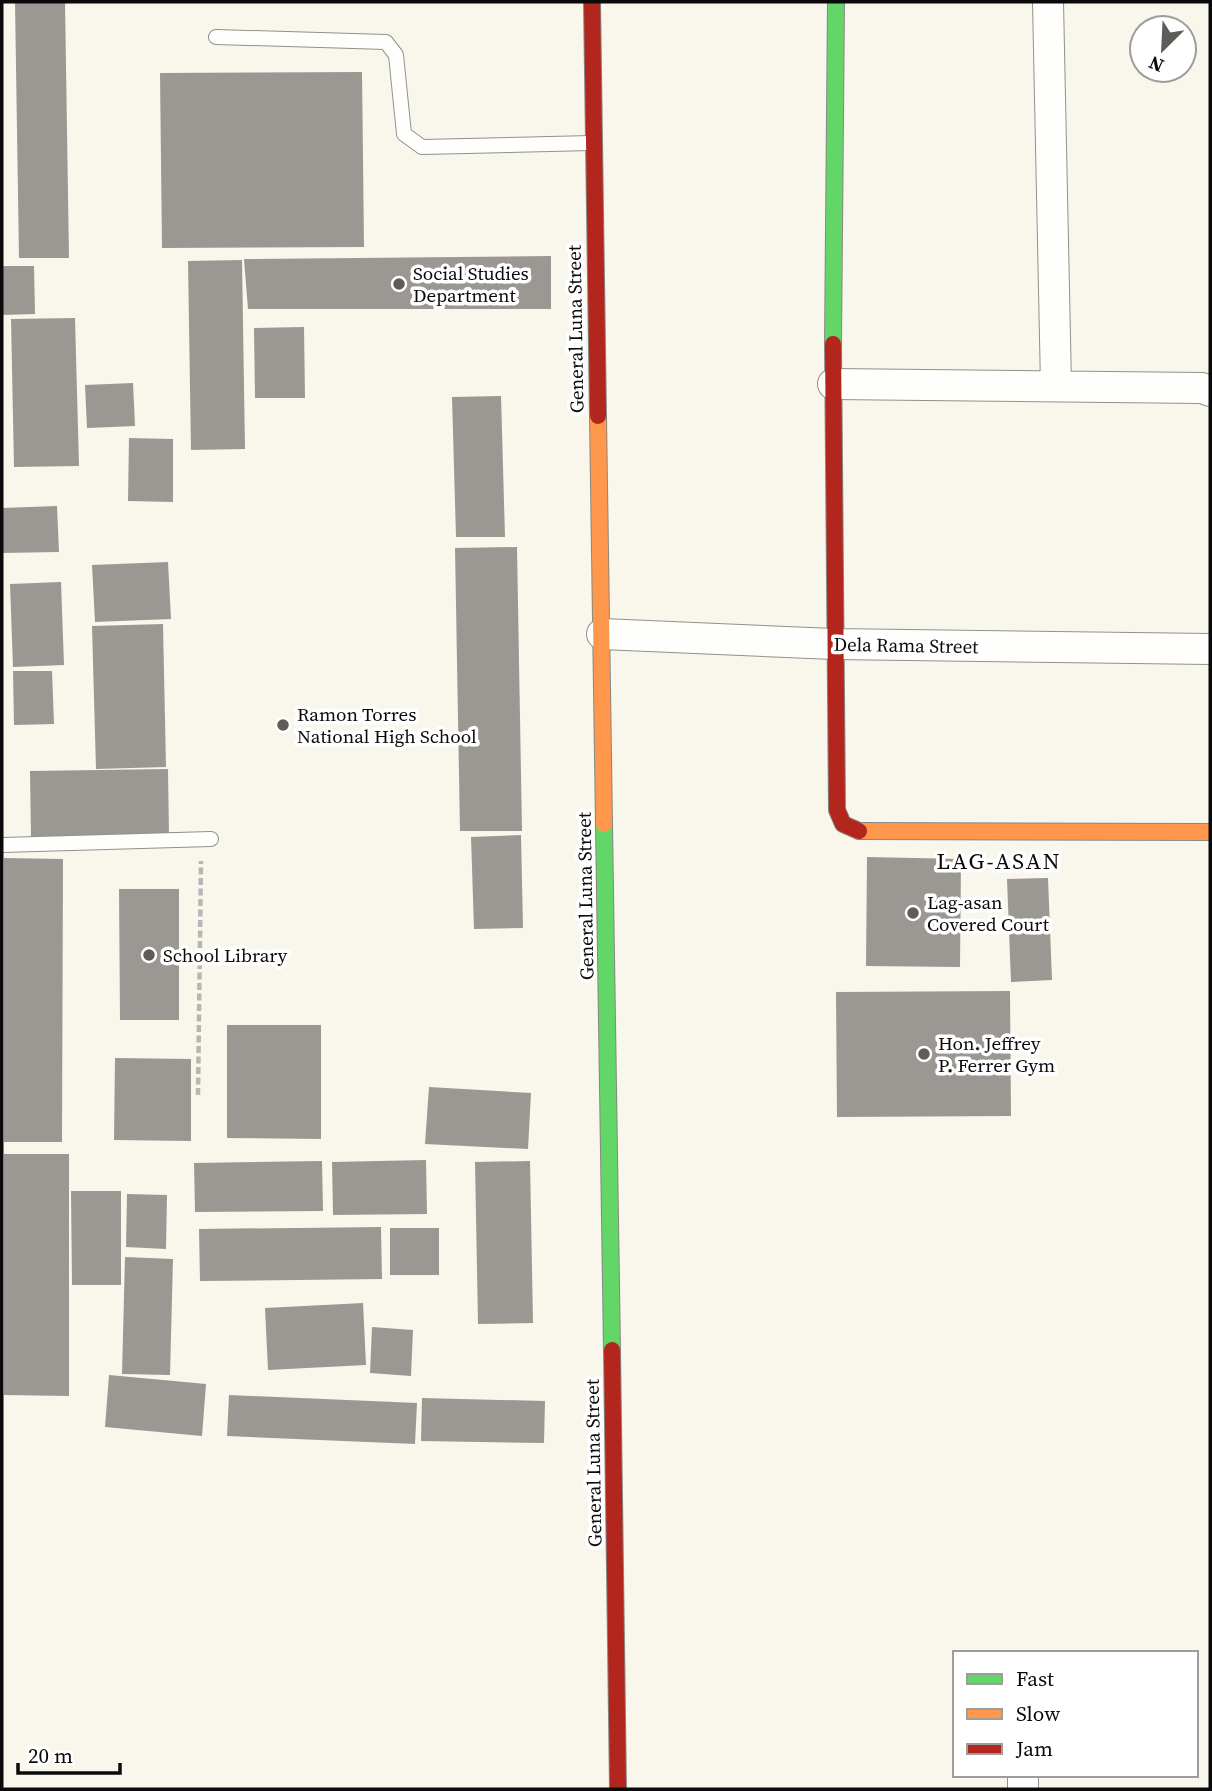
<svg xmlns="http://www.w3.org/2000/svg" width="1212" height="1791" font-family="'Source Serif 4',serif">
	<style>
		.building { fill: #9b9893 }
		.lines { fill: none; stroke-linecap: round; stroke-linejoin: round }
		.lane-casing { stroke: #92908c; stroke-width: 16 }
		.street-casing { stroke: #92908c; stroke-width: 32 }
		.fast-casing { stroke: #888782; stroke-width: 18 }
		.slow-casing { stroke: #888782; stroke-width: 18 }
		.jam-casing { stroke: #888782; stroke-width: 18 }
		.path { stroke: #b7b6b5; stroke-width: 4.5; stroke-dasharray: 7 3.5; stroke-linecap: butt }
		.lane { stroke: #fefefc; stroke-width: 14 }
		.street { stroke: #fefefc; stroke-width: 30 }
		.fast { stroke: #63d668; stroke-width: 16 }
		.slow { stroke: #ff974d; stroke-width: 16 }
		.jam { stroke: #b3261e; stroke-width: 16 }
		.poi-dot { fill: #5e5d59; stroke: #fff; stroke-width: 2.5 }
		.labels { text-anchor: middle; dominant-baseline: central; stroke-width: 7; stroke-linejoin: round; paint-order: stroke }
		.poi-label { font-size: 19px; fill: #0a0a0a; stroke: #fff; text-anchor: start }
		.street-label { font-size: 19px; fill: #0a0a0a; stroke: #fff }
		.quarter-label { font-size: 23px; letter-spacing: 2px; fill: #0a0a0a; stroke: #fff }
	</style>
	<rect width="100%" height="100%" fill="#f9f6ec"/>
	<path class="building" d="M15,2h50l4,256h-50z
		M362,72l2,175 -202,1 -2,-175z
		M551,256v53h-303l-4,-50z
		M242,260l3,189 -54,1 -3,-189z
		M2,266h32l1,48 -33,1z
		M75,318l4,148 -65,1 -3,-148z
		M304,327l1,71h-50l-1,-70z
		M133,383l2,43 -48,2 -2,-43z
		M501,396l4,141h-49l-4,-140z
		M129,438l44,1v63l-45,-1z
		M57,506l2,46 -57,1v-45z
		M517,547l5,284h-62l-5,-283z
		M168,562l3,57 -76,3 -3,-57z
		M61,582l3,83 -51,2 -3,-83z
		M163,624l3,143 -70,2 -4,-143z
		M13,671h39l2,53 -40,1z
		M168,769l1,66 -138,2 -1,-66z
		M521,835l2,93 -49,1 -3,-92z
		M867,857l94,2 -1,108 -94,-1z
		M4,858l59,1 -1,283h-58z
		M1048,878l4,102 -41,2 -4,-103z
		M119,889h60v131h-59z
		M1010,991l1,125 -174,1 -1,-125z
		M227,1025h94v114l-94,-1z
		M115,1058l76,1v82l-77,-1z
		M429,1087l102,6 -3,56 -103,-5z
		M4,1154h65v242l-65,-1z
		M426,1160l1,54 -94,1 -1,-53z
		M322,1161l1,50 -128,1 -1,-49z
		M530,1161l3,162 -55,1 -3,-162z
		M71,1191h50v94h-49z
		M127,1194l40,1 -1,54 -40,-2z
		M381,1227l1,52 -182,2 -1,-52z
		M390,1228h49v47h-49z
		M125,1257l48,2 -3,116 -48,-1z
		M363,1303l3,62 -98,5 -3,-62z
		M372,1327l41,3 -2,46 -41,-3z
		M109,1375l97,9 -4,52 -97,-9z
		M229,1395l188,8 -2,41 -188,-8z
		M422,1398l123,3 -1,42 -123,-2z"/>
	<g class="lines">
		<defs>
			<path id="lane" d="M216,37l170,5 10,13 8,79 18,13 170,-4
				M2,845l209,-6"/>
			<path id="street" d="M1048,2l8,383
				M833,384l369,4 8,3
				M602,634l232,10 376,5
				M1023,1775v14"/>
			<path id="fast" d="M833,344l3,-342
				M604,824l8,526"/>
			<path id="slow" d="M598,416l6,408
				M859,831l351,1"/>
			<path id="jam" d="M592,2l6,414
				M833,344l4,466 6,14 16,7
				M612,1350l6,439"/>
		</defs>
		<use href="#lane" class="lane-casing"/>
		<use href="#street" class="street-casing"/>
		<use href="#fast" class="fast-casing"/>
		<use href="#slow" class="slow-casing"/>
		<use href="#jam" class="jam-casing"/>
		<path class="path" d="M198,1095l3,-234"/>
		<use href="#lane" class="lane"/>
		<use href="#street" class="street"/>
		<use href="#fast" class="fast"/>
		<use href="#slow" class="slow"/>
		<use href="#jam" class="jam"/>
	</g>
	<g class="poi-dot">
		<circle cx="399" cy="284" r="7"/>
		<circle cx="283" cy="725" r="7"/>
		<circle cx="913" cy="913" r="7"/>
		<circle cx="149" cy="955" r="7"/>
		<circle cx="924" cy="1054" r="7"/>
	</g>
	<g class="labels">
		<g class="poi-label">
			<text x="413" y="273">Social Studies<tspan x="413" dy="22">Department</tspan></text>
			<text x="297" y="714">Ramon Torres<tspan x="297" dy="22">National High School</tspan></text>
			<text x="927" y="902">Lag-asan<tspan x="927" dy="22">Covered Court</tspan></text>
			<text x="163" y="955">School Library</text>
			<text x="938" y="1043">Hon. Jeffrey<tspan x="938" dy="22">P. Ferrer Gym</tspan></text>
		</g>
		<g class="street-label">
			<text transform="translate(575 329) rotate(-91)">General Luna Street</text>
			<text transform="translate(906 645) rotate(1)">Dela Rama Street</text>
			<text transform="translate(585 896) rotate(-91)">General Luna Street</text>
			<text transform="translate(593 1463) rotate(-91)">General Luna Street</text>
		</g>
		<g class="quarter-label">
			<text x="999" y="861">LAG-ASAN</text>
		</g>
	</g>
	<rect width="1212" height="1791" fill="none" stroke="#0a0a0a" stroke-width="7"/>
	<rect x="953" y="1651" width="245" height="126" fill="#ffffff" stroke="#9d9d9d" stroke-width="2"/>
	<rect x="967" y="1674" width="35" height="10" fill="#63d668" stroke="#9d9d9d" stroke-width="2"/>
	<text x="1016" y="1686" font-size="21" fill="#0a0a0a">Fast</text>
	<rect x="967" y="1709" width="35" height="10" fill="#ff974d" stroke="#9d9d9d" stroke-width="2"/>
	<text x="1016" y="1721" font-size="21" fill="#0a0a0a">Slow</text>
	<rect x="967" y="1744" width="35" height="10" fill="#b3261e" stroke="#9d9d9d" stroke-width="2"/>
	<text x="1016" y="1756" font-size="21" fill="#0a0a0a">Jam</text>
	<g transform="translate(1163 49) rotate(204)"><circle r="33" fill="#ffffff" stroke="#9d9d9d" stroke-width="2"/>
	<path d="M0-5L12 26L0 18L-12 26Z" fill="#5e5d59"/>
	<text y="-10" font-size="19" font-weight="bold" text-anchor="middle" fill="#0a0a0a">N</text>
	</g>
	<path d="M18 1763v10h102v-10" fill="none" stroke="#0a0a0a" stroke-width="3.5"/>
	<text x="28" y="1763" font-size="21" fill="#0a0a0a" stroke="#ffffff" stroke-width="5" paint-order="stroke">20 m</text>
</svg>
